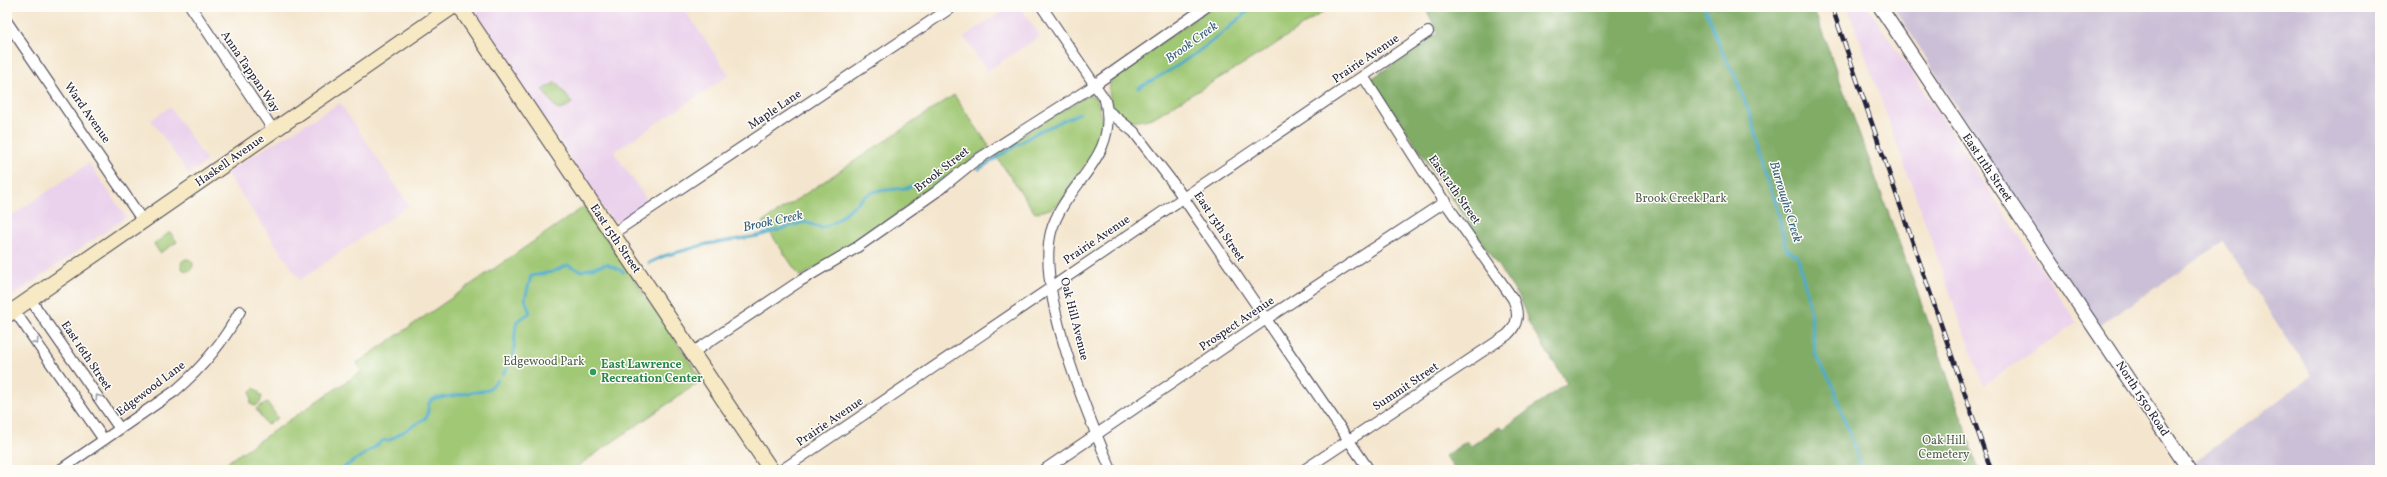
<svg xmlns="http://www.w3.org/2000/svg" width="2387" height="477" font-family="Vollkorn,serif">
	<style>
		.built { fill: #ead1ec }
		.industrial { fill: #cabfd6 }
		.green { fill: #a0c874; stroke: #617558 }
		.forest { fill: #80ac66; stroke: #516750 }
		.lines { fill: none; stroke-linecap: round; stroke-linejoin: round }
		.stream { stroke: #4daccc; stroke-width: 3 }
		.minor-casing { stroke: #423f51; stroke-width: 12 }
		.tertiary-casing { stroke: #423f51; stroke-width: 15 }
		.secondary-casing { stroke: #423f51; stroke-width: 17 }
		.minor { stroke: #fff; stroke-width: 10 }
		.tertiary { stroke: #fff; stroke-width: 13 }
		.secondary { stroke: #f6e9c3; stroke-width: 15 }
		.rail-casing { stroke: #22223b; stroke-width: 4.5 }
		.rail { stroke: #fdfcf7; stroke-width: 3; stroke-dasharray: 9; stroke-linecap: butt }
		.oneway { stroke: #9c9ca7 }
		.leisure-dot { fill: #2e9e5b; stroke: #fdfcf7; stroke-width: 1.5 }
		.labels { text-anchor: middle; dominant-baseline: central; stroke-width: 3; stroke-linejoin: round; paint-order: stroke }
		.street-label { font-size: 12px; fill: #22223b; stroke: #fdfcf7 }
		.park-label { font-size: 12px; fill: #4e5c4f; stroke: #fdfcf7 }
		.leisure-label { font-size: 12px; font-weight: bold; fill: #27864d; stroke: #fdfcf7; text-anchor: start }
		.water-label { font-size: 13px; font-style: italic; fill: #35607c; stroke: #fdfcf7 }
	</style>
	<rect width="100%" height="100%" fill="#fdfcf7"/>
	<filter id="ink" filterUnits="userSpaceOnUse"><feTurbulence type="fractalNoise" baseFrequency=".025" numOctaves="2"/><feDisplacementMap in="SourceGraphic" scale="8" xChannelSelector="R" yChannelSelector="G"/><feConvolveMatrix kernelMatrix="1 2 1 2 8 2 1 2 1" color-interpolation-filters="sRGB"/></filter>
	<filter id="wash" filterUnits="userSpaceOnUse"><feTurbulence type="fractalNoise" baseFrequency=".012" numOctaves="4" result="noise"/><feDisplacementMap in="SourceGraphic" scale="16" xChannelSelector="R" yChannelSelector="G"/><feGaussianBlur stdDeviation="0.9" result="paint"/><feColorMatrix in="noise" values="0 0 0 0 0 0 0 0 0 0 0 0 0 0 0 0 0 1.4 0 .05"/><feComposite in="paint" operator="in"/></filter>
	<g filter="url(#wash)">
		<rect width="100%" height="100%" fill="#f4e6ce"/>
		<path class="built" d="M471,7h212l46,68 -115,77 35,51 -27,18h-9l-4,-3z
			M1009,7h11l20,29 -53,35 -23,-34z
			M1848,7h20l209,316 -94,62z
			M340,103l69,102 -109,75 -74,-108z
			M170,107l37,54 -18,13 -38,-54z
			M89,163l37,54 -119,83v-81z"/>
		<path class="industrial" d="M1894,7h486v463h-191l-2,-3 125,-91 -89,-134 -127,86z"/>
		<path class="green" d="M1212,7h118l-62,42 -114,68c-8,3 -15,5 -24,3 -18,-6 -27,-29 -16,-44z
			M556,82l16,21 -11,7 -4,-1 -14,-19z
			M954,95l35,51c-61,47 -123,91 -189,131l-37,-55z
			M1088,95l8,3c16,34 -6,59 -24,85 -4,7 -9,18 -16,23 -6,4 -14,5 -21,7l-41,-60z
			M585,206l117,174 -130,90h-356l146,-99 -5,-8z
			M170,232l7,10 -17,11 -6,-9z
			M181 265a6 6 0 1 1 12 0a6 6 0 1 1-12 0Z
			M253,388l4,2 5,7 -2,6 -5,3 -4,-2 -1,-13z
			M267,402l11,16 -11,7 -11,-16z"/>
		<path class="forest" d="M1425,7h388l123,336 43,127h-524l-10,-14 22,-15 4,5 30,-20 2,3 64,-46 -38,-59 -8,-24 -150,-221 67,-46z"/>
		<g class="lines">
			<path class="stream" d="M1705,7l16,43 15,28 15,39 10,32 2,21 13,34 10,44 12,9 11,46 7,54 16,26 30,87
				M1138,88c42,-21 80,-49 114,-81
				M979,169l57,-36 44,-20
				M649,263l15,-7 43,-12 51,-8 47,-14 17,6 13,-6 30,-26 11,-5 30,-3 32,-10
				M503,374c17,-22 8,-29 14,-53l13,-8 -5,-14 6,-23 21,-4 16,-7 13,6 26,-7 17,8
				M340,470c14,-10 29,-17 42,-29l8,-1 37,-23 2,-14 4,-4 55,-9 10,-10"/>
		</g>
	</g>
	<g filter="url(#ink)">
		<g class="lines">
			<defs>
				<path id="minor" d="M191,7l83,124
					M1042,7l63,93c15,59 -40,82 -54,132 -15,60 36,181 60,238
					M7,22l136,199
					M1108,111l26,21 42,55 193,283
					M612,234l340,-227
					M30,299l90,130
					M14,310l90,130
					M692,353l108,-72 56,-33 80,-56 36,-29 115,-73 119,-83
					M60,470l115,-79c27,-23 48,-48 65,-80
					M782,470l646,-438
					M1044,470l222,-151 180,-118
					M1304,470l203,-135c12,-11 12,-22 6,-36l-89,-127 -61,-96"/>
				<path id="tertiary" d="M1880,7l309,463"/>
				<path id="secondary" d="M460,7l311,463
					M7,315l445,-308"/>
			</defs>
			<use href="#minor" class="minor-casing"/>
			<use href="#tertiary" class="tertiary-casing"/>
			<use href="#secondary" class="secondary-casing"/>
			<use href="#minor" class="minor"/>
			<use href="#tertiary" class="tertiary"/>
			<use href="#secondary" class="secondary"/>
			<defs>
				<path id="rail" d="M1832,7l159,463"/>
			</defs>
			<use href="#rail" class="rail-casing"/>
			<use href="#rail" class="rail"/>
		</g>
		<defs><path id="oneway-chevron" d="M-2-3.5L2.5 0L-2 3.5" fill="none" stroke-width="1.6" stroke-linecap="round" stroke-linejoin="round"/></defs>
		<g class="oneway">
			<use href="#oneway-chevron" transform="translate(36 342) rotate(55)"/>
			<use href="#oneway-chevron" transform="translate(98 397) rotate(-124)"/>
		</g>
	</g>
	<circle class="leisure-dot" cx="593" cy="372" r="4"/>
	<g class="labels">
		<g class="street-label">
			<text transform="translate(1366 59) rotate(-34)">Prairie Avenue</text>
			<text transform="translate(250 72) rotate(56)">Anna Tappan Way</text>
			<text transform="translate(775 110) rotate(-34)">Maple Lane</text>
			<text transform="translate(87 113) rotate(55)">Ward Avenue</text>
			<text transform="translate(230 161) rotate(-35)">Haskell Avenue</text>
			<text transform="translate(1987 168) rotate(56)">East 11th Street</text>
			<text transform="translate(942 170) rotate(-38)">Brook Street</text>
			<text transform="translate(1454 190) rotate(55)">East 12th Street</text>
			<text transform="translate(1219 227) rotate(56)">East 13th Street</text>
			<text transform="translate(615 239) rotate(56)">East 15th Street</text>
			<text transform="translate(1097 240) rotate(-34)">Prairie Avenue</text>
			<text transform="translate(1074 319) rotate(76)">Oak Hill Avenue</text>
			<text transform="translate(1237 324) rotate(-34)">Prospect Avenue</text>
			<text transform="translate(86 356) rotate(56)">East 16th Street</text>
			<text transform="translate(1406 387) rotate(-34)">Summit Street</text>
			<text transform="translate(151 389) rotate(-37)">Edgewood Lane</text>
			<text transform="translate(2142 399) rotate(57)">North 1550 Road</text>
			<text transform="translate(830 422) rotate(-34)">Prairie Avenue</text>
		</g>
		<g class="park-label">
			<text x="1681" y="199">Brook Creek Park</text>
			<text x="544" y="362">Edgewood Park</text>
			<text x="1944" y="441">Oak Hill<tspan x="1944" dy="14">Cemetery</tspan></text>
		</g>
		<g class="leisure-label">
			<text x="601" y="365">East Lawrence<tspan x="601" dy="14">Recreation Center</tspan></text>
		</g>
		<g class="water-label">
			<text transform="translate(1192 43) rotate(-36)">Brook Creek</text>
			<text transform="translate(1785 202) rotate(73)">Burroughs Creek</text>
			<text transform="translate(773 222) rotate(-12)">Brook Creek</text>
		</g>
	</g>
	<rect width="2387" height="477" fill="none" stroke="#fdfcf7" stroke-width="24"/>
</svg>
